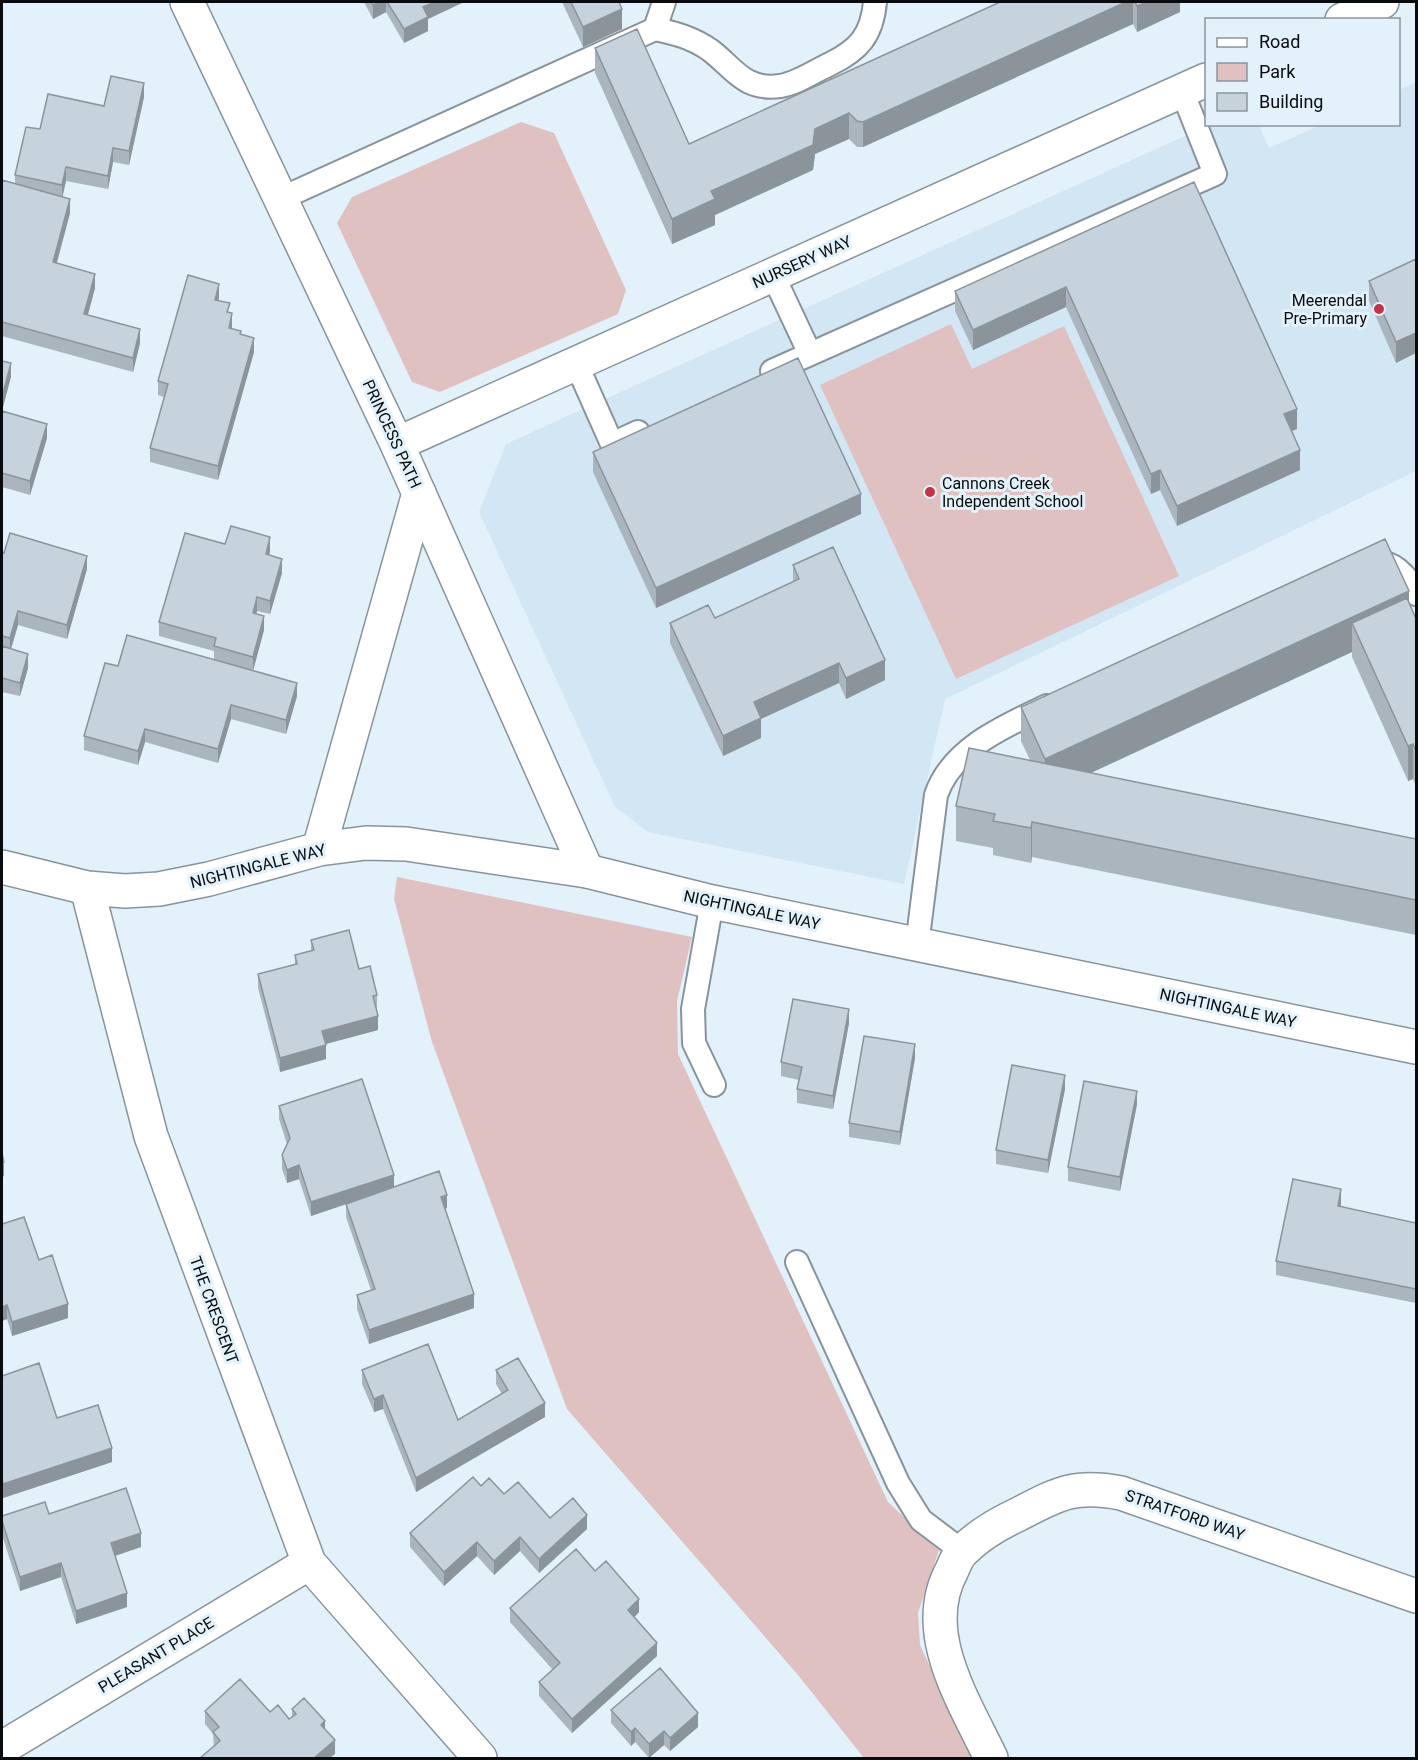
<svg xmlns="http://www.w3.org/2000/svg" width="1418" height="1760" font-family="Roboto,sans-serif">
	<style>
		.built { fill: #d2e6f4 }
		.green { fill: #e0c1c1 }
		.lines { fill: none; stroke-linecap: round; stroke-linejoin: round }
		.lane-casing { stroke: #88949d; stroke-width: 26 }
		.street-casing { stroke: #88949d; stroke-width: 36 }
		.secondary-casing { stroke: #88949d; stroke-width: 36 }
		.lane { stroke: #fff; stroke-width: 22 }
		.street { stroke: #fff; stroke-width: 33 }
		.secondary { stroke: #fff; stroke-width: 33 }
		.wall { fill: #aab5be }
		.shaded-wall { fill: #8b949b }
		.building { fill: #c6d3dd; stroke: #8b949b; stroke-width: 1.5 }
		.poi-dot { fill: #c33347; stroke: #e3f1fb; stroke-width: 2 }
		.labels { text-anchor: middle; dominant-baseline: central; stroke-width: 6; stroke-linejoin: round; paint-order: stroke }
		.street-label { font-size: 16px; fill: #080c0f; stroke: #e3f1fb }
		.poi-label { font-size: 16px; fill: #080c0f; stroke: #e3f1fb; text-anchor: end }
	</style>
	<rect width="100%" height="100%" fill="#e3f1fb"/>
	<path class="built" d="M1416,82v389l-471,228 -41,185 -256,-52 -33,-25 -136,-295 27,-68 703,-319h50l10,23 52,-23 77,-1 1,-34z"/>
	<path class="green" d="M521,122l33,11 72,157 -8,24 -178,78 -28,-10 -75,-159 15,-26z
		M951,324l21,45 92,-43 115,250 -223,103 -136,-294z
		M397,877l295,60 -15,64 1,53 210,448 51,48 -21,63 2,32 52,113h-108l-66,-83 -231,-266 -135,-367 -38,-143z"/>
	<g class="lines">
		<defs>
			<path id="lane" d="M655,29l9,-27
				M280,199l375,-170c20,4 38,9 55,21 24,18 34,41 70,36 16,-2 35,-15 50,-22 29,-14 42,-29 45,-62
				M773,275l37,79
				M576,363l36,81 26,-12
				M772,371l443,-197 -33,-83
				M1370,562c21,-4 38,14 46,32
				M712,902l-19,107 1,34 20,42
				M917,945l19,-150c16,-47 69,-69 111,-89
				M797,1262l101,221 23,37 41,31"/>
			<path id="street" d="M187,2l210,442 190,427
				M1342,20l40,-18
				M397,444l809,-364
				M87,888l64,248 158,427 171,195
				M2,1748l307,-185
				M991,1758c-27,-57 -73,-126 -39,-188 3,-7 6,-15 12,-20 15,-15 34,-26 53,-35 41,-21 56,-31 104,-22l295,103"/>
			<path id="secondary" d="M319,849l100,-356
				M2,867l85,21 38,3 34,-2 50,-10 110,-30 47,-6 40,1 181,27 125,31 704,145"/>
		</defs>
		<use href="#lane" class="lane-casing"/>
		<use href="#street" class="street-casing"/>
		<use href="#secondary" class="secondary-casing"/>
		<use href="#lane" class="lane"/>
		<use href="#street" class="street"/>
		<use href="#secondary" class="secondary"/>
	</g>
	<path class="wall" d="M364,2h100l-36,17v12l-24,12 -18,-31 -13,7z
		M562,2h57l3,27 -39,18z
		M1000,2h180v10l-43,20 -4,-8 -270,123h-6l-8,-8 -34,15 -2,16 -98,45v10l-43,19 -77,-171v-25l94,96z
		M144,97l-15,68 -16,-3 -5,27 -42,-8 -4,16 8,16 -13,50 38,25 -7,27 52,28 -7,29 -131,-36v-156l13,4v-9l25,-46 64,-23z
		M1194,182l103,247 -6,2 9,39 -123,56 -17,-36 -9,4 -85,-187 -93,43 -18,-39v-20z
		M1416,259l-20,104 -27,-62v-20z
		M219,298l-1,3 12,12 2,16 9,5 13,18 -36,128 -68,-18v-14l14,-51 -6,-2v-14z
		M2,411l45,27 -17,57 -28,-8z
		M593,452l268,62 -205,94 -63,-136z
		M225,544l45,7 -1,4 13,18 -12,41 -13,-3 -1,3 8,16 -11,40 44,26 -11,38 -55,-15 -13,44 -73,-21 -7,23 -54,-15v-14l34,-70 96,-7v-8l-55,-15v-14z
		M2,552l85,17 -20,70 -49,-14 -7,24 17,19 -8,28 -18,-4z
		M793,565l92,115 -39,19 -7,-16 -78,36v19l-38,18 -53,-113v-20l45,-5 78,-36z
		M1409,603l7,16v167l-3,-7 -5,2 -56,-124v-5l-261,121 325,66v96l-384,-78 -1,6 -38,-8v-7l-37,-7v-35l74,-46 -9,-19v-34z
		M311,940l48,29 18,26v14h-1l2,21 -53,14 1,15 -46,13 -22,-84v-14l37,-10v-9l16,-4z
		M849,1023l-16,86 -36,-6v-14l2,-9 -18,-4v-14z
		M915,1058l-15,87 -51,-8v-14z
		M1065,1089l-17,84 -52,-9v-14z
		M1137,1104l-17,87 -52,-10v-14z
		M279,1106l115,81 53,21 -2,1 29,99 -105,36 -12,-35v-14l14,-5 -25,-73v-13l-35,12 -12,-37 -12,4 -5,-14v-14l5,-11 -8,-25z
		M1341,1203v4l75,16v80l-140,-28v-14z
		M2,1224l37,36 29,58 -56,18 -5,-17 -5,2z
		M362,1370l96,50 44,-26 -6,-10v-14l49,47 -129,75 -33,-83 -9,3 -12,-28z
		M2,1376l55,42 55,44 -109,36 -1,-6z
		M481,1486l23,8 46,24 37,11 -48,44 -19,-22 -26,24 -17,-19 -33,30 -34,-39v-14z
		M49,1514l92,33 -26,9 12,51 -51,17 -15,-47 -41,14 -18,-56v-19z
		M595,1571l44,41 -5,5 23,39 -85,77 -33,-37v-14l14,-12 -43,-48v-14z
		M292,1709l33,21 10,24 -121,-7 -1,-13 -8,-10v-13l65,1 19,7 3,-1z
		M611,1710l87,17 -28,24 -6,-6 -15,13 -14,-16 -4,4 -20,-23z"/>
	<path class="shaded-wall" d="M379,2h7v10l-13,7v-14z
		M435,2h29l-36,17v12l-24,12v-14l19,-22z
		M1126,2h7v22l-270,123v-25z
		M1147,2h33v10l-43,20v-26z
		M622,9v20l-39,18v-20z
		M144,83v14l-15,68v-14z
		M849,113v26l-34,15 -2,16 -98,45v10l-43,19v-25l39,-28 104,-62z
		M113,148v14l-5,27v-13z
		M66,167v14l-4,18v-14z
		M70,199v14l-17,63v-14z
		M95,274v14l-11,40v-14z
		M219,284v14l-4,16v-14z
		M1066,287v20l-93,43v-20z
		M232,313v14l-3,15v-14z
		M140,329v14l-7,29v-14z
		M1416,333v20l-20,10v-21z
		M254,338v14l-36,128v-14z
		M11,363v14l-9,34v-14z
		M1297,409v20l-13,5v-20z
		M47,424v14l-17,57v-14z
		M1300,450v20l-123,56v-20z
		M1160,470v20l-9,4v-20z
		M861,494v20l-205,94v-20z
		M270,537v14l-4,17v-14z
		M87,556v13l-20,70v-14z
		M282,559v14l-12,41v-13z
		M1409,591v35l-57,-3v29l-307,142v-35z
		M257,597v14l-4,15v-13z
		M18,611v14l-8,27v-14z
		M264,616v14l-11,41v-14z
		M28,654v14l-8,28v-13z
		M885,660v20l-39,19v-21z
		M839,663v20l-78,36v19l-38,18v-20l31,-34z
		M297,683v13l-11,38v-14z
		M231,705v14l-13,44v-14z
		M145,729v13l-7,23v-14z
		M1413,744v35l-5,2v-35z
		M1032,822v35l-1,6v-35z
		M849,1009v14l-16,86v-13z
		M378,1016v14l-56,15v-14z
		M915,1044v14l-15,87v-13z
		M326,1045v14l-46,13v-14z
		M1065,1075v14l-17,84v-13z
		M1137,1091v13l-17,87v-14z
		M4,1162v14l-2,1v-14z
		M299,1165v14l-12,4v-13z
		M394,1175v13l-83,28v-14z
		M1341,1189v14l-3,17v-14z
		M447,1195v13l-6,3v-14z
		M474,1294v14l-105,36v-14z
		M68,1304v14l-56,18v-14z
		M7,1305v14l-5,2v-14z
		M383,1395v14l-9,3v-13z
		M545,1403v14l-129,75v-14z
		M112,1448v14l-109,36v-14z
		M587,1515v14l-48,44v-14z
		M141,1533v14l-30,10v-14z
		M520,1537v14l-26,24v-14z
		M477,1542v14l-33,30v-14z
		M61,1563v14l-41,14v-14z
		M127,1593v14l-51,17v-13z
		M639,1599v13l-11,12v-14z
		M657,1643v13l-85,77v-14z
		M698,1713v14l-28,24v-13z
		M325,1721v14l-4,-10z
		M635,1728v14l-4,4v-14z
		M664,1731v14l-15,13v-14z
		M335,1740v14l-5,4h-16z"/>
	<path class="building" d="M371,2h8l-6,3z
		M387,2h48l-12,5 5,10 -24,12z
		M571,2h48l3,7 -39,18z
		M1000,2h126l-263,120 -6,-1 -8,-8 -34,16 -2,16 -102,46 4,8 -43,20 -77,-171 42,-19 52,115z
		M1135,2h12l-10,4z
		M111,76l33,7 -15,68 -16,-3 -5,28 -42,-9 -4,18 -47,-10 11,-48 14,2 8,-35 56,12z
		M2,180l68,19 -17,63 42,12 -11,40 56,15 -7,29 -131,-36z
		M1194,182l103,227 -13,5 16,36 -123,56 -17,-36 -9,4 -85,-187 -93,43 -18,-39z
		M1416,259v74l-20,9 -27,-61z
		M188,275l31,9 -4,16 15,3 -3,9 5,1 -3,15 12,3 -1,3 14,4 -36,128 -68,-18 18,-64 -10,-3z
		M798,358l63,136 -205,94 -63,-136z
		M2,361l9,2 -9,34z
		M2,411l45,13 -17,57 -28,-8z
		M231,526l39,11 -4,17 16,5 -12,42 -13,-4 -4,16 11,3 -11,41 -39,-11 2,-8 -57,-16 26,-89 40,11z
		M10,533l77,23 -20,69 -49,-14 -8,27 -8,-2v-84l2,1z
		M1385,539l24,52 -364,168 -24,-52z
		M833,547l52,113 -39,18 -7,-15 -85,39 7,16 -38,18 -53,-113 38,-18 7,13 84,-39 -6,-14z
		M1407,598l9,21v132l-3,-7 -5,2 -56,-123z
		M127,635l170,48 -11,37 -55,-15 -13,44 -73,-20 -7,22 -54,-15 21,-73 13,3z
		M2,646l26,8 -8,29 -18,-5z
		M969,748l447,91v61l-384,-78 -1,6 -38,-7 2,-7 -39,-8z
		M349,930l10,39 11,-3 7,29 -4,1 5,20 -56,15 4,14 -46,13 -22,-84 39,-10 -2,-9 19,-5 -3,-10z
		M793,999l56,10 -16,87 -36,-7 5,-22 -21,-5z
		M864,1036l51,8 -15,88 -51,-9z
		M1012,1065l53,10 -17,85 -52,-10z
		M362,1079l32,96 -83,27 -12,-37 -12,5 -5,-15 8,-17 -11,-32z
		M1084,1081l53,10 -17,86 -52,-10z
		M2,1153l2,9 -2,1z
		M439,1171l8,24 -6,2 33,97 -105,36 -12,-35 18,-6 -29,-85z
		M1293,1179l48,10 -3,17 78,17v66l-140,-28z
		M24,1217l15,43 13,-5 16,49 -56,18 -5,-17 -5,2v-83z
		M428,1344l30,76 50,-30 -12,-20 22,-12 27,45 -129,75 -33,-83 -9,4 -12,-29z
		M39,1363l18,55 41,-13 14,43 -109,36 -1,-5v-103z
		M473,1477l8,9 8,-8 15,16 14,-12 32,36 23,-20 14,17 -48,44 -19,-22 -26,24 -17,-19 -33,30 -34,-39z
		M126,1488l15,45 -30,10 16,50 -51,18 -15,-48 -41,14 -18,-56v-5l43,-14 4,12z
		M576,1549l19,22 11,-10 33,38 -11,11 29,33 -85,76 -33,-37 21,-19 -50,-55z
		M660,1668l38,45 -28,25 -6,-7 -15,13 -14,-16 -4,4 -20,-22z
		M240,1679l30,33 8,-7 11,14 7,-5 -4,-5 12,-11 21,23 -4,4 14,15 -21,18h-114l20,-17 -7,-9 6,-5 -14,-16z"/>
	<g class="poi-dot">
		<circle cx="1379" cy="309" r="6"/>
		<circle cx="930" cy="492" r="6"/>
	</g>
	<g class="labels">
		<g class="street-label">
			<text transform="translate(802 262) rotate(-24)">NURSERY WAY</text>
			<text transform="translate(392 434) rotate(65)">PRINCESS PATH</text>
			<text transform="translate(258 866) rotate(-14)">NIGHTINGALE WAY</text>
			<text transform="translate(752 910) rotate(12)">NIGHTINGALE WAY</text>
			<text transform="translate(1228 1008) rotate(12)">NIGHTINGALE WAY</text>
			<text transform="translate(214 1310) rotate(70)">THE CRESCENT</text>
			<text transform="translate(1185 1515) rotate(19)">STRATFORD WAY</text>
			<text transform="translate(156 1655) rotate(-31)">PLEASANT PLACE</text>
		</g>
		<g class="poi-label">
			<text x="1367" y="300">Meerendal<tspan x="1367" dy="18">Pre-Primary</tspan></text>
			<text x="942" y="483" text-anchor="start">Cannons Creek<tspan x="942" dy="18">Independent School</tspan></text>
		</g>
	</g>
	<rect width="1418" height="1760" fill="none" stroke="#080c0f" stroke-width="6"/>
	<rect x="1205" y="18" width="195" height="108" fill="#e3f1fb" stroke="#8b959d" stroke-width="1.5"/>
	<rect x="1217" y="38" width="30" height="9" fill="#ffffff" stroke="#8b959d" stroke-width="1.5"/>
	<text x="1259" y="48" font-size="18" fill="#080c0f">Road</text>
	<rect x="1217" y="63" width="30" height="18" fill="#e0c1c1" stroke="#8b959d" stroke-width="1.5"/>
	<text x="1259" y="78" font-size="18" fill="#080c0f">Park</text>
	<rect x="1217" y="93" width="30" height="18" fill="#c6d3dd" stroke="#8b959d" stroke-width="1.5"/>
	<text x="1259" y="108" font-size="18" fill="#080c0f">Building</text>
</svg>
